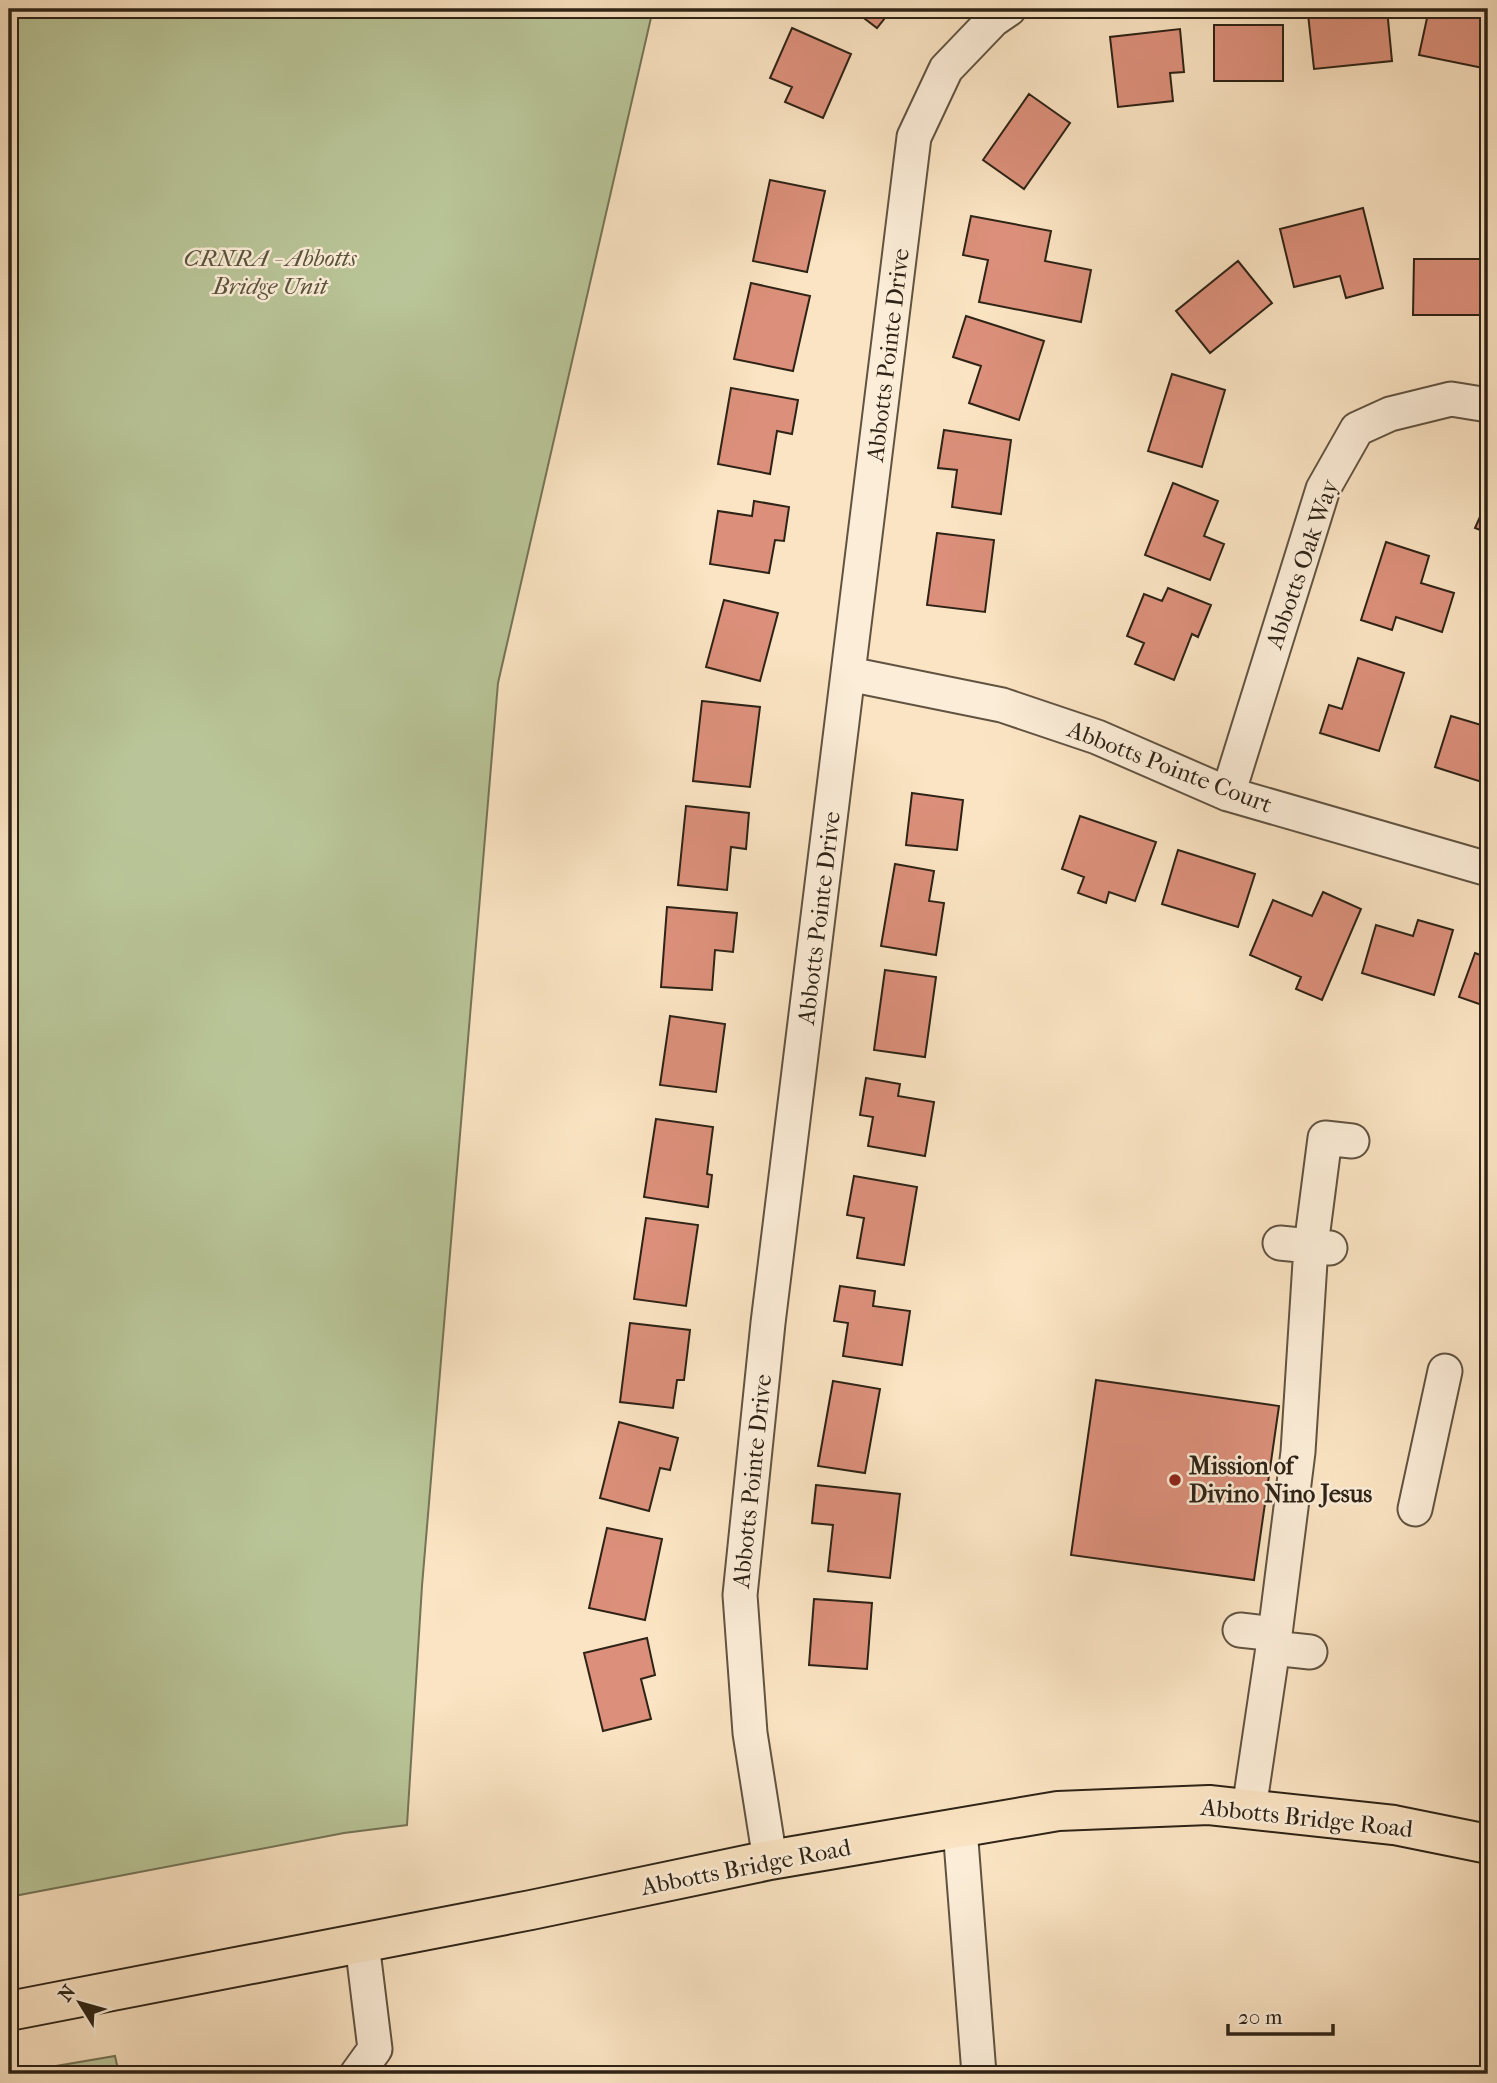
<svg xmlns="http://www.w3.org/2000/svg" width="1497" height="2083" font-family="'IM FELL French Canon',serif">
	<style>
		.green { fill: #b9c598; stroke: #747457; stroke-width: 2 }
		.building { fill: #dc907b; stroke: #2e2316; stroke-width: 2 }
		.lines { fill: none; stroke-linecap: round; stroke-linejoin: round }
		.minor-casing { stroke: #615341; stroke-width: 37 }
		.major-casing { stroke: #2e2316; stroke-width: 42 }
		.minor { stroke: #fcedd8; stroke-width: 33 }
		.major { stroke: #fbe4c3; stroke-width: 38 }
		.poi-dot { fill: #8f2418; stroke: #fcedd8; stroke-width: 2.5 }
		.labels { text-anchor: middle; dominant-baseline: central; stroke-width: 5; stroke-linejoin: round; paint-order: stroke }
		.park-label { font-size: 24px; font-style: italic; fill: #58543d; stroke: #fcedd8 }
		.street-label { font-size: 24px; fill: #2e2316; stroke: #fcedd8 }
		.poi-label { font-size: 24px; font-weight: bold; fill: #2e2316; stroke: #fcedd8; text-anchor: start }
	</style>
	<rect width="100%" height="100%" fill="#fbe4c3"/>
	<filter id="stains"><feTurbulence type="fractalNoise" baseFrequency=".00286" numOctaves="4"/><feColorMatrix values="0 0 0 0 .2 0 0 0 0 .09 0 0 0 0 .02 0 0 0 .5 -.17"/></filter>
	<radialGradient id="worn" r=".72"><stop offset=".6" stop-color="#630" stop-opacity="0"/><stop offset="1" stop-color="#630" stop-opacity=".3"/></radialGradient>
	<path class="green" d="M9,9h644l-155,674 -76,903 -15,239 -63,8 -335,64z
		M115,2056l4,18h-110z"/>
	<path class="building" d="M852,9h40l-15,19z
		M1355,9h32l5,52 -78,8 -6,-55z
		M1429,9h46l13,2v58l-69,-14z
		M1214,25h69v56h-69z
		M792,28l59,26 -28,64 -38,-16 7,-15 -22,-9z
		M1180,29l4,43 -14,1 3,28 -55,6 -8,-70z
		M1029,94l41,29 -46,66 -41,-29z
		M770,180l55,11 -18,81 -54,-11z
		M1363,208l20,80 -37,10 -6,-22 -46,11 -14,-58z
		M971,216l80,15 -6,30 46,9 -10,52 -102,-20 9,-42 -25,-5z
		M1414,259h74v56h-75z
		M1238,261l34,42 -62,50 -34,-42z
		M751,283l59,13 -17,75 -59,-12z
		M966,316l78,25 -25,79 -50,-17 12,-37 -28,-9z
		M1172,374l53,16 -23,77 -54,-16z
		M731,388l67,12 -6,34 -15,-3 -7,43 -52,-10z
		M944,430l67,10 -10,74 -49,-7 5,-37 -19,-2z
		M1173,483l45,18 -14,35 20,8 -14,36 -65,-25z
		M1488,499v34l-13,-5z
		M754,501l35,6 -5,34 -9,-1 -6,33 -59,-9 8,-53 34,5z
		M937,533l57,7 -9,72 -58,-7z
		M1386,542l43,14 -8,27 33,10 -12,39 -46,-15 -4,13 -31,-10z
		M1168,588l43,17 -13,32 -6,-3 -18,46 -39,-16 9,-21 -17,-7 17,-42 18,7z
		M724,600l54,13 -18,68 -54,-14z
		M1358,658l46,15 -25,78 -59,-18 9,-28 13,4z
		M702,701l58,6 -10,80 -57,-6z
		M1451,716l37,11v57l-53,-17z
		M912,793l51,7 -6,50 -51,-5z
		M686,806l63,7 -3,36 -15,-2 -4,43 -49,-5z
		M1080,816l76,26 -21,59 -26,-9 -3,11 -28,-10 6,-16 -22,-8z
		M1178,850l77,24 -17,53 -76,-23z
		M895,864l39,7 -5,30 15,2 -8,52 -55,-9z
		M1323,892l38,17 -39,91 -26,-11 5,-12 -51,-22 23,-55 39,16z
		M667,907l70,6 -4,39 -18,-2 -3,40 -51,-3z
		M1418,920l35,10 -19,65 -72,-22 14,-48 37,11z
		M1475,953l13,5v49l-29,-10z
		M885,970l51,7 -11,80 -51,-7z
		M670,1016l55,8 -9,68 -56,-7z
		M866,1078l34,6 -2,12 36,6 -9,54 -57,-10 5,-29 -13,-2z
		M656,1119l57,8 -6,47 5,1 -4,32 -64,-10z
		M854,1176l63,11 -13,78 -47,-7 7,-40 -17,-3z
		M646,1218l52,7 -12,81 -52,-7z
		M840,1286l35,5 -2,15 37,5 -8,54 -59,-9 5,-33 -14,-2z
		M630,1323l60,7 -6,50h-7l-4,28 -53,-6z
		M1096,1380l183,26 -25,174 -183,-25z
		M833,1381l47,8 -15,84 -47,-7z
		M619,1422l59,16 -8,32 -10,-2 -11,43 -49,-13z
		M816,1485l84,9 -10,84 -62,-7 5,-46 -21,-2z
		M607,1528l55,11 -17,81 -56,-12z
		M814,1599l58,4 -5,66 -58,-4z
		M647,1638l8,37 -14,4 10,40 -48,12 -19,-78z"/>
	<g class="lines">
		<defs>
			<path id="minor" d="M849,674l153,31 95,32 131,57 260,75
				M1228,794l95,-305 34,-60 33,-15 61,-15 37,6
				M1280,1243l50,5
				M1415,1509l30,-138
				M1240,1630l35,4
				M1273,1648l37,4
				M1249,1809l26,-175 23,-182 13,-206 14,-108 27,3
				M960,1828l19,246
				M770,1860l-20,-127 -10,-138 28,-272 146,-1186 32,-68 47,-49 16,-11
				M357,2074l18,-25 -13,-106"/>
			<path id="major" d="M9,2011l522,-101 239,-50 288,-49 151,-6 185,20 94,19"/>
		</defs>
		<use href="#minor" class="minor-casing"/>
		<use href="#major" class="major-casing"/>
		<use href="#minor" class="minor"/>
		<use href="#major" class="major"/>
	</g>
	<circle class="poi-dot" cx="1175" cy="1480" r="7"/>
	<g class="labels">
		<g class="park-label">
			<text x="270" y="258">CRNRA - Abbotts<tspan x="270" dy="28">Bridge Unit</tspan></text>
		</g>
		<g class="street-label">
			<text transform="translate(888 355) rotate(-83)">Abbotts Pointe Drive</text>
			<text transform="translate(1302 564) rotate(-71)">Abbotts Oak Way</text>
			<text transform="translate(1170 767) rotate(21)">Abbotts Pointe Court</text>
			<text transform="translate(819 918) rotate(-83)">Abbotts Pointe Drive</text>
			<text transform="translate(752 1481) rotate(-84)">Abbotts Pointe Drive</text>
			<text transform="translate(1307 1818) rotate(6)">Abbotts Bridge Road</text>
			<text transform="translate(746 1867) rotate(-11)">Abbotts Bridge Road</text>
		</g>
		<g class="poi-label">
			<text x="1189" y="1466">Mission of<tspan x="1189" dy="28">Divino Nino Jesus</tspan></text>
		</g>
	</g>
	<rect width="1497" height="2083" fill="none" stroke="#fbe4c3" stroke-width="35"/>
	<rect x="10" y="10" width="1476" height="2062" fill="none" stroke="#2e2316" stroke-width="3.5"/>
	<rect x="18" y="18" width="1462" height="2048" fill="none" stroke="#2e2316" stroke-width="2"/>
	<g transform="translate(80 2003) rotate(307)" stroke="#fcedd8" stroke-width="5" paint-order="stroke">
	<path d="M0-5L12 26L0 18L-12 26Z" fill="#2e2316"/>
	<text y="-10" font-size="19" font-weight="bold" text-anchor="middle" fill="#2e2316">N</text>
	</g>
	<path d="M1228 2024v10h105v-10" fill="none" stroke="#2e2316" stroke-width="3.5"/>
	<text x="1238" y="2024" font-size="21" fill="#2e2316" stroke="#fcedd8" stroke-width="5" paint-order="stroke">20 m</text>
	<rect width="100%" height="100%" filter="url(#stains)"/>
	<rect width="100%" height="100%" fill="url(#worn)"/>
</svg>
